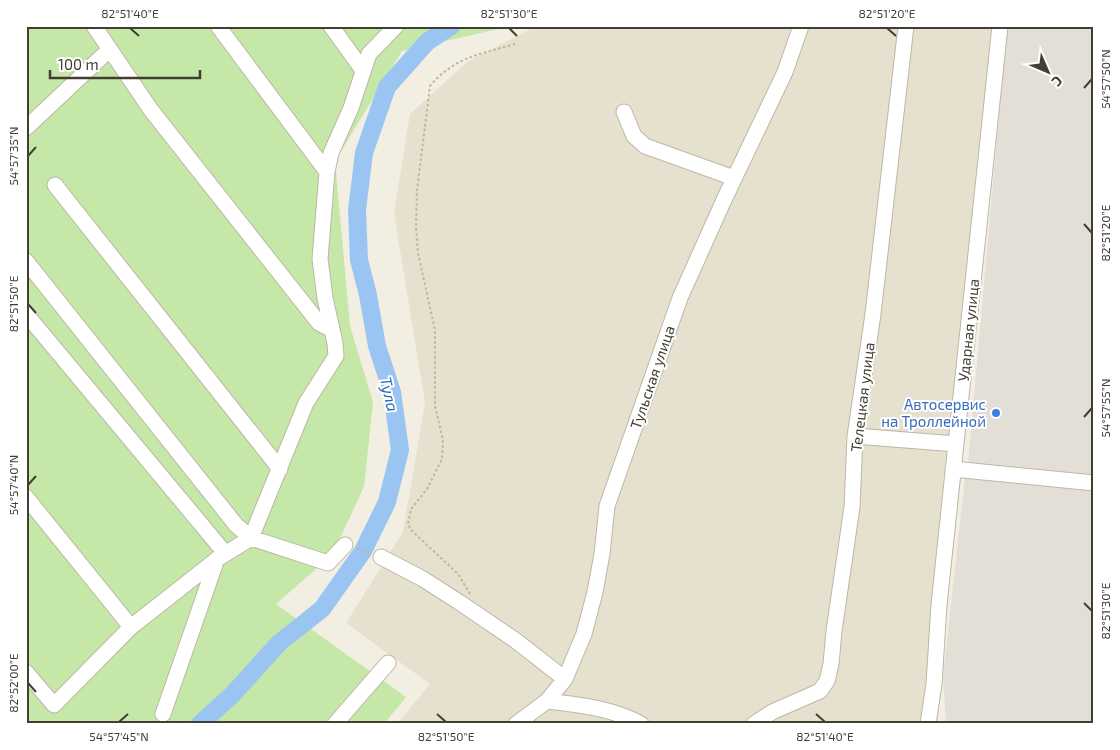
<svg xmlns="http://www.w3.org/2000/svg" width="1120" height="750" font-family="'Exo 2',sans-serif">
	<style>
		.residential { fill: #e6e1cf }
		.industrial { fill: #e3dfd7 }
		.green { fill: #c5e8a8 }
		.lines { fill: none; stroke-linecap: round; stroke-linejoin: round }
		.river { stroke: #9ac5f2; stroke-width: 18 }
		.minor-casing { stroke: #bdb7a4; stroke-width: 17 }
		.path { stroke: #c0b595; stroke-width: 2; stroke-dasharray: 2.5 2.5; stroke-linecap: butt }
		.minor { stroke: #fff; stroke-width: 15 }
		.ticks { fill: none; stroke: #433e32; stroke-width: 2 }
		.shop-dot { fill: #3f7fe0; stroke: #fff; stroke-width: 2 }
		.labels { text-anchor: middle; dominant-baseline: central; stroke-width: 4; stroke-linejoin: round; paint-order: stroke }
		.street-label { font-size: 15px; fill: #433e32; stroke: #fff }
		.shop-label { font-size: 15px; fill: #366cbe; stroke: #fff; text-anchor: end }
		.water-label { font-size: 16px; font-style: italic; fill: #286ab2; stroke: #fff }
		.neatline { fill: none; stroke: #433e32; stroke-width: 2 }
		.ticks-label { font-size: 12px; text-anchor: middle; fill: #433e32 }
	</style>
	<rect width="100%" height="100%" fill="#f2eee2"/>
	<path class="residential" d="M565,26h435l-72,698h-531l33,-40 -84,-61 57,-91 22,-129 -31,-190 16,-99 57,-52 64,-33z"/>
	<path class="industrial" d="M1007,26h87v448l-126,-10z
		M965,477l129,11v236h-148l-3,-47z"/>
	<path class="green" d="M26,26h485l-109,25 -67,110 15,165 23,76 -9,85 -32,68 -56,49 130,93 -22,27h-358z"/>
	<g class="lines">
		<path class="river" d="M200,724l33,-30 46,-51 43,-34 41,-58 24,-49 13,-52 -8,-58 -15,-46 -9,-51 -9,-35 -2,-50 7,-57 23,-66 40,-45 24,-16"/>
		<defs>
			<path id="minor" d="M94,26l57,84 168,213 13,7
				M218,26l109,146
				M331,26l31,43
				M624,112l10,24 11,10 89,32
				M26,128l83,-78
				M55,185l225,284
				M26,261l210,264 15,13 77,25 17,-18
				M26,314l199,239 -94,74 -77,78 -28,-33
				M855,436l101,8
				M953,469l141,14
				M26,497l105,130
				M381,557l42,22 36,23 56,38 50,39
				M547,701c32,4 65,7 94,23
				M163,714l54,-155 34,-21 55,-135 30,-47 -1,-13 -10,-45 -5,-39 7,-87 4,-19 20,-45 18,-54 27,-28
				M335,724l53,-61
				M516,724l31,-23 18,-22 19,-45 11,-42 7,-38 5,-48 73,-208 43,-96 62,-130 16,-46
				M754,724l18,-12 48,-21 7,-10 4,-17 3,-33 18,-124 3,-71 18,-122 33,-288
				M928,724l6,-40 5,-79 61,-579"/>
		</defs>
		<use href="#minor" class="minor-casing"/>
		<path class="path" d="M357,549l12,4
			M470,594l-12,-20 -47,-44 -3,-6 3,-15 16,-20 15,-30 1,-19 -8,-34v-76l-17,-77 -2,-26 1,-37 13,-104c24,-29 51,-32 85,-42"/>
		<use href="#minor" class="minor"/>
	</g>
	<path class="ticks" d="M130,28l9,8M509,28l8,8M887,28l9,8M1084,88l8,-9M28,156l8,-9M1084,224l8,9M28,304l8,9M1084,417l8,-9M28,485l8,-9M1084,603l8,8M28,683l8,9M437,714l9,8M816,714l9,8M119,722l9,-8"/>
	<circle class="shop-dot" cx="996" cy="413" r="5"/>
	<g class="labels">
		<g class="street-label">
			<text transform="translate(968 330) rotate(-84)">Ударная улица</text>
			<text transform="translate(652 377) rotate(-71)">Тульская улица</text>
			<text transform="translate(862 397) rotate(-83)">Телецкая улица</text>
		</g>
		<g class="shop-label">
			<text x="986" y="404">Автосервис<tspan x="986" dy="17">на Троллейной</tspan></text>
		</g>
		<g class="water-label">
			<text transform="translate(390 394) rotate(77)">Тула</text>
		</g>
	</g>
	<rect width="1120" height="750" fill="none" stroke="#ffffff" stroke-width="55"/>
	<g transform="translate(1048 72) rotate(135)" stroke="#ffffff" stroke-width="4" paint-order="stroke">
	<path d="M0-4L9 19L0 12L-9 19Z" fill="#433e32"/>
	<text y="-8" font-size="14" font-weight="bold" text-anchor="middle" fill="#433e32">С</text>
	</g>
	<path d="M50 70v8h150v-8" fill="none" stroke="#433e32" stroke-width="2.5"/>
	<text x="58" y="70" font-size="15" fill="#433e32" stroke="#ffffff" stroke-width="4" paint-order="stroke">100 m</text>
	<rect x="28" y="28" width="1064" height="694" class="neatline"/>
	<g class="ticks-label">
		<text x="130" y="18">82°51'40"E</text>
		<text x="509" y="18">82°51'30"E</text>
		<text x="887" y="18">82°51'20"E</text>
		<text transform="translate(1106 79) rotate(-90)" y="4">54°57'50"N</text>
		<text transform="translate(14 156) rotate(-90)" y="4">54°57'35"N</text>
		<text transform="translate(1106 233) rotate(-90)" y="4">82°51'20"E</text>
		<text transform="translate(14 304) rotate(-90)" y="4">82°51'50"E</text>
		<text transform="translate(1106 408) rotate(-90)" y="4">54°57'55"N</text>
		<text transform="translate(14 485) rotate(-90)" y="4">54°57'40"N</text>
		<text transform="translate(1106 611) rotate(-90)" y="4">82°51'30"E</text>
		<text transform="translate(14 683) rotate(-90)" y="4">82°52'00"E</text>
		<text x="119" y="741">54°57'45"N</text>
		<text x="446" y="741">82°51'50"E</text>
		<text x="825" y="741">82°51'40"E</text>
	</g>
</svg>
